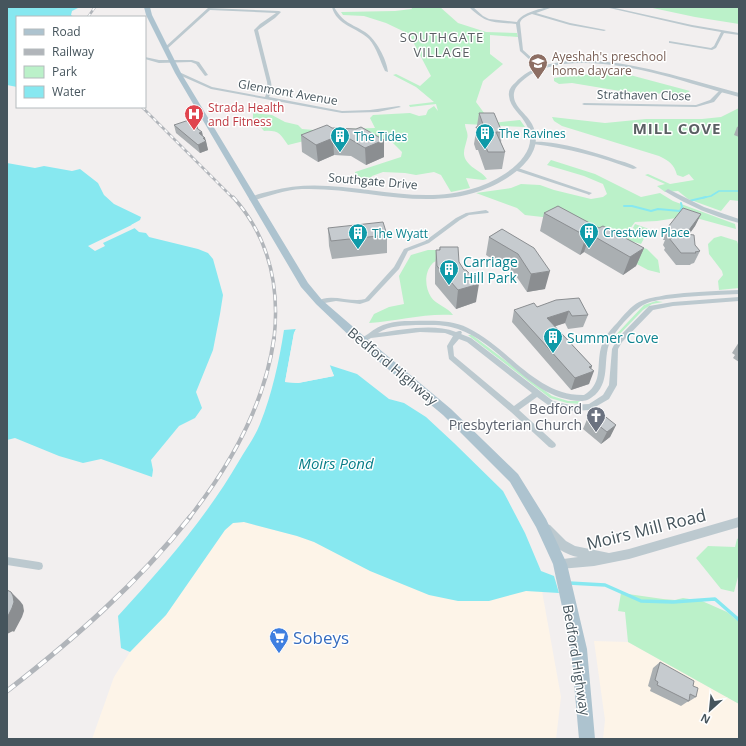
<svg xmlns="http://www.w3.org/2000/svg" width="746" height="746" font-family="'Open Sans',sans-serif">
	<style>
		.commercial { fill: #fdf4e8 }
		.green { fill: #bbf1c9 }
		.water { fill: #87e8f0 }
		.pier { fill: #f2efef }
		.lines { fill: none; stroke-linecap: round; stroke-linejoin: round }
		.stream-far2 { stroke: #87e8f0; stroke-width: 1.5 }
		.stream-far1 { stroke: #87e8f0; stroke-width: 2 }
		.stream { stroke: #87e8f0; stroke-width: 3.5 }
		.minor { fill: #bcc9cf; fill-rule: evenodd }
		.tertiary { fill: #bcc9cf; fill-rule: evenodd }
		.primary { fill: #adc3cf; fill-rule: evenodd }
		.rail-far3-casing { stroke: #b1b5ba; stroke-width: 2.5 }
		.rail-far2-casing { stroke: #b1b5ba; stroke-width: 3.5 }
		.rail-far1-casing { stroke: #b1b5ba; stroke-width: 4 }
		.rail-casing { stroke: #b1b5ba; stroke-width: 5 }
		.rail-far3 { stroke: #fff; stroke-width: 1.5; stroke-dasharray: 4; stroke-linecap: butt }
		.rail-far2 { stroke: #fff; stroke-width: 2; stroke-dasharray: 6; stroke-linecap: butt }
		.rail-far1 { stroke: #fff; stroke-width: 2.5; stroke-dasharray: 8; stroke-linecap: butt }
		.rail { stroke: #fff; stroke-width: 3.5; stroke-dasharray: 10; stroke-linecap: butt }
		.wall { fill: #aaafb2 }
		.shaded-wall { fill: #8b8e91 }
		.building { fill: #c6cbcf; stroke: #8b8e91 }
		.labels { text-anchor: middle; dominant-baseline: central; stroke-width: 3; stroke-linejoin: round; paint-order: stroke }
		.far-education-label { font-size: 12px; fill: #785e54; stroke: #fff; text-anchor: start }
		.far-street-label { font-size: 12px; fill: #46555d; stroke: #fff }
		.far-health-label { font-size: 12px; fill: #be3a42; stroke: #fff; text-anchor: start }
		.far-culture-label { font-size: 12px; fill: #0d838f; stroke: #fff; text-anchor: start }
		.far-neighbourhood-label { font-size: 13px; letter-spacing: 1px; fill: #5b6064; stroke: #fff }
		.culture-label { font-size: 14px; fill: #0d838f; stroke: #fff; text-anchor: start }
		.street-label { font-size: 14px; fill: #46555d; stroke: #fff }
		.worship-label { font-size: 14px; fill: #5b616d; stroke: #fff; text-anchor: end }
		.far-district-label { font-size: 15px; font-weight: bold; letter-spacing: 1px; fill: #5b6064; stroke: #fff }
		.water-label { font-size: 15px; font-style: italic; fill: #097e88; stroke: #fff }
		.near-street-label { font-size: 17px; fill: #46555d; stroke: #fff }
		.near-shop-label { font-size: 17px; fill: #366cbe; stroke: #fff; text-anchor: start }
	</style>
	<rect width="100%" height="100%" fill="#f2efef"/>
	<path class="commercial" d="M244,522l53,14 17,6 212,49h16l19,106 -5,42h-464l22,-62 16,-25 36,-37 59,-85 8,-7z
		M594,641l34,1 111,62v35h-136l2,-19z"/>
	<path class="green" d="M411,7h29l18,16 28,9 31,1 1,4 -28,-2v19l13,10 -20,17 -7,21 11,15 6,6 27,-3 5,7 -60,-3c0,5 4,9 2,15 -2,10 -7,16 3,26 5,5 12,7 17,14l-4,1 -17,-2 4,10 -19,4 -10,-17 -7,-3 -18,3 -11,-2 -22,-1 -11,4 -6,8 -11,-7v-5l46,-15 1,-5 -9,-9 -6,-3 -25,-4 -50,3 -24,6c-8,-11 -9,-15 -24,-14l-11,-13v-5l19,2 13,7 13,3 4,4 12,1 61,-2 -5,-10 3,-3 37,-2 9,3 7,-1 2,-5 6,-4 4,5 -2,-7 -26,3 -1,-2 25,-3 -18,-15 -23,-12 3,-1 24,12 11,-10 -22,-42 -23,-11 -22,-7 -21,-1 -2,-3 54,-1 17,-2z
		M648,7h86l5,1v16l-44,-7z
		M596,73l34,2 60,16 -4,3 -54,-1 -60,-10 -13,1 -5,-3v-3c15,-2 28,-2 42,-5z
		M739,108v93l-9,-1 -9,11 -33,-12 -10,-8 -13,1 -8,-6 8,-2 -20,-9 3,-1 22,10 24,-4 -5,-6 -6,3 -6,-2c-3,-11 -8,-14 -18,-19l-97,-30 -8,-5 -2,-4 53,6 41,-4h56l19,-2z
		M551,160l44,14 46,23 19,-4 13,8 62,23 1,5 -47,-13 -32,5 -22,1 -9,12 -1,7 22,8 11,11 2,13 -12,-3 -97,-52 -26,-3 -8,-7 -41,-15 35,-5 10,-4 19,1 14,5 37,9 12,-2 4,-3 -4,-10 -19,-8 -37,-11z
		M635,224l14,5 -8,15 -14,-4z
		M721,236l16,5 2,6v41l-20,2 -1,-9 5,-6 -1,-4 -13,-17 -1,-10 6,-6z
		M428,250h13l2,8c-3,2 -9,3 -11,6 -8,9 -7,24 -1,33 5,8 17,10 22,18 -28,-2 -56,6 -84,8l5,-9 15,-7 15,-3 -5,-28 12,-21z
		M656,301l7,1 -11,2 -9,6 -30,31h-3l34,-36z
		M468,335h4l80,61 16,5h12l1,3 -14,-1 -17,-5z
		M739,538v35l-5,19 -13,-3 -25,-31 12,-12 27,1 2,-8z
		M621,593l42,6 12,1 8,-2 19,3 25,11 12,10v82l-111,-62 -3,-30 -7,-1z"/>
	<path class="water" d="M7,7h73l-8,4 -1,4 3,2h-57v70l-10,-2z
		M7,163l28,5 9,-2 28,5 8,-2 18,14 6,12 10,9 27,13 -1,3 -9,5 8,7 7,1 3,4 49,12 10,4 5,6 10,36 -3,19 -7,36 -17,42 6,16 -7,10 -16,8 -28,34 2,10 -1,7 -51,-18 -18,4 -24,-7 -44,-18 -8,2z
		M296,329l-2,4 -9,49 13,1 36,-7 -5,-11 28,9 32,25 15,4 22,14 28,26 49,48 22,42 16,38 13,5 5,17 -33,-2 -37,10h-31l-29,-6 -59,-24 -56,-29 -17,-6 -53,-14 -11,1 -8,7 -59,85 -36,37 -9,-4 -3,-32c44,-48 88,-98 121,-155 7,-12 16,-24 21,-37 12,-30 19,-62 24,-94z"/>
	<path class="pier" d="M142,220l-1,2 -6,3 2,2 -34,16 2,3 -10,5 -7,-5z
		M296,329l2,1 -2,3 -9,48h11l33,-6 -4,-10 2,-2 5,13 -36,7 -13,-1 9,-49z"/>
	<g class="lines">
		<path class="stream-far2" d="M702,198l9,-2 8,-5h20"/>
		<path class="stream-far1" d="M689,201l17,-4
			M624,206h8l19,5 7,-2 22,2 2,-4 -1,-4"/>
		<path class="stream" d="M569,583l36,2 36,16 32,1 42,-3 24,21"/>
		<path class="minor" d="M332,7h2c10,17 17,16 31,25 11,7 22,28 23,40l-3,-1c-5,-10 -8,-23 -16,-32 -11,-11 -33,-14 -37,-32z
			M469,7h4l10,9 6,3 28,3c4,-9 26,-15 36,-15l-17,6 34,10 36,7 -2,1 -34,-6 -38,-11c-5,2 -11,4 -12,9l3,27 10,9 15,6 1,1 -2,1 -16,-6 -11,-10 -4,-27c-22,-2 -30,0 -47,-17z
			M605,7h6l81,18 47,8v2l-15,-2 -8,15 -4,2 -42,-7h-1v-2l42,7 3,-2 7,-14 -29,-5z
			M208,8l71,3 2,1 -6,6 -17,12 13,52 1,7 -3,8 73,14 28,-1 29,-4 2,1 -23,5 -36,1 -131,-24 -34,-15v-2h2l33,15 53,10 3,-8 -1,-7 -13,-52 6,-6 16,-11 -66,-3 -43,39 -3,-1z
			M145,57l14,3h33l7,2 9,13 -3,1 -9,-12 -5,-2 -32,1 -14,-4z
			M720,90l3,1 -9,11 -18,5 -112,-2 -2,-1 2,-1 112,2 14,-5z
			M531,142c24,-2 63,10 86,18 7,2 15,4 20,8l-4,1c-33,-12 -65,-21 -100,-25l-2,-1z
			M514,168h4l74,25 -3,2 -2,-1 -73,-24z
			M668,189l36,18 35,12v4c-26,-7 -50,-17 -73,-31l-1,-1z
			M486,210l3,2 -1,1 -19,2 -9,5 -31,23 -21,8 -9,18 -30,32 -9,3 -24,-3 -17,3 -3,-2c13,-10 34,1 49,-3l29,-32 10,-18 21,-8 31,-23 10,-5z
			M739,290v4c-24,1 -49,2 -73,5 -7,1 -16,2 -23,6 -10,6 -25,23 -31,33 -11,18 0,41 -17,57 -4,3 -8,6 -13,6 -53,-1 -78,-56 -124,-72 -13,-5 -28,-4 -42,-4 -13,1 -26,0 -38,8 25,-3 54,-10 78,-1l3,-1h2l1,2 -1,1 10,4 82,63 17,4 19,-1 14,-9 6,-10 3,-36 5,-10 32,-33 24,-4 66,-5v4l-66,5 -20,4 -31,32 -4,7 -1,36 -8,14 -19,11 -20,1 -22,-6 -11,-8 -18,13 36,33 1,2 -1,2 -3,1 -3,-1 -38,-35 -62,-53 -2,-13 6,-10 -8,-3 -25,-1 -49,6 -9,5 -3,-2c2,-3 6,-5 9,-7 14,-11 25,-13 43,-13 19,0 39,-2 57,7 40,19 68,68 116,67 18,-11 13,-26 16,-43 2,-12 9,-21 17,-29 6,-7 14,-17 22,-21 8,-4 18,-5 27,-7 24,-3 49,-4 73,-5zM459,339l8,3 65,51 -18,13 -60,-50 -1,-10z
			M7,557l32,5 3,1 1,3 -1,3 -3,1 -32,-5z"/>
		<path class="tertiary" d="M579,60c56,1 106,19 160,33v4c-58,-15 -115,-39 -175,-33 -13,2 -27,5 -37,13 -5,4 -12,9 -13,16 -2,13 13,21 18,31 17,32 -26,58 -52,67 -59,20 -118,-4 -178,-2 -18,1 -33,7 -50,12l-3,-2c5,-5 15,-6 22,-8 67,-19 137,19 204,-3 25,-8 69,-33 51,-64 -5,-10 -16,-16 -17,-28 -1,-5 2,-10 6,-13 16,-18 41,-21 64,-23z
			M739,517v10l-110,32 -35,7 -34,3 -4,-1 -2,-4 2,-4 22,-3c-14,-2 -31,-15 -38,-28l2,-4 4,-1 4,1 16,16 9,5 34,7 20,-4z"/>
		<path class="primary" d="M144,7h6l2,8 29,58 127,210 14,17 44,38 85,71 67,65 28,45 21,45 20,85 8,90h-16l-8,-90 -18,-85 -17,-37 -26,-45 -67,-67 -85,-71 -42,-40 -15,-17 -126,-214 -29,-58z"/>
		<defs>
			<path id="rail-far3" d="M88,17l7,-10
				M142,107l91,91"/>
			<path id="rail-far2" d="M233,197c36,40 47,89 41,142"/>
			<path id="rail-far1" d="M189,518c41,-52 76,-114 85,-180"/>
			<path id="rail" d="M7,691c67,-52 130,-107 183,-174"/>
		</defs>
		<use href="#rail-far3" class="rail-far3-casing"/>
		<use href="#rail-far2" class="rail-far2-casing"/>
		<use href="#rail-far1" class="rail-far1-casing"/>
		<use href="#rail" class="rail-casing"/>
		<use href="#rail-far3" class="rail-far3"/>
		<use href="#rail-far2" class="rail-far2"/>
		<use href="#rail-far1" class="rail-far1"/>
		<use href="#rail" class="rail"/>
	</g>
	<path class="wall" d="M479,113l23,19 -1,11 4,9 -3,17 -17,1 -7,-20h-2l-2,-6z
		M174,125l24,4 4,3 1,4 2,2 3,12 -8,3 -24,-20z
		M739,126v11l-5,-2 3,-8z
		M301,135l83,5v17l-18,8 -15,-9 -17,-1 -16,7 -16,-10z
		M544,213l55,15 45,20 -8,18 -13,9 -39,-23 -4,3 -40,-24z
		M701,214l-6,12 -6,8 6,11 5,6 -6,12 -3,1 -1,1h-14l-12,-15 1,-2 -2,-3 2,-5h-2l5,-13z
		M328,228l59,7v18l-55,6 -3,-13z
		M502,229l43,60 -18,3 -13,-19 -28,-18 3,-18z
		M440,247l19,15 17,40 -20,7 -21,-25v-16l1,-18h3z
		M579,298l9,17 -5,12 -15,2 -3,-6 -10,3 37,40 -1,3 -2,15 -18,6 -59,-68 2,-12 23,-3z
		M739,342v20l-6,-4 2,-3 -3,-2z
		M588,417l28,8 -6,12 -9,7 -18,-15z
		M660,662l33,24 3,11 -8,5h-1l-6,4 -31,-15 1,-3 -3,-2 5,-18z"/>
	<path class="shaded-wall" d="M197,124l2,8 -5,-6z
		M202,132l1,6h2l1,4v-1l2,9 -8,3 -2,-8 1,-12z
		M333,138l1,17 -16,7 -2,-17z
		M384,140v17l-18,8 -1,-17z
		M701,214l-6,12 -14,20 5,-12z
		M590,234l-6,18 -4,3 6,-19z
		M644,248l-8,18 -13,9 7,-18z
		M550,271l-5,18 -18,3 4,-18z
		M479,284l-3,18 -20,7 2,-19z
		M569,311l-4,12 -21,7 3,-12z
		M592,366l-3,7 5,-2 -5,13 -18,6 4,-12 14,-11z
		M616,425l-6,12 -9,7 6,-12z
		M11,592l9,9 3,4 1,6 -2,6 -8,15 -7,-6v-8z
		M7,626l6,5 -6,3z"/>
	<path class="building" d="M479,113h15l8,19h-6l9,20h-17l-8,-19h-2l-2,-6h8z
		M192,119l5,5 -3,2 8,6 -3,1 6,5h-2l3,3 -8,4 -24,-20z
		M327,125l5,3 24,1 5,-2 23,13 -19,8 -15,-9 -17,-1 -17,7 -15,-10z
		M558,206l41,22 4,-2 41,22 -14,9 -40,-23 -4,2 -42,-23z
		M683,208l18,6 -15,20 8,1 1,10 5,6 -5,1 1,1h-15l-12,-15h3l-4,-5 3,-4 -3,-2z
		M383,222l4,13 -56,6 -3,-13z
		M502,229l32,19 16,23 -19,3 -13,-20 -29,-17z
		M440,247h18l1,15 5,8h2l13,14 -21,6 -21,-24 -1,-16h4z
		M579,298l9,17 -16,1 -3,-5 -22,7 45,48 -3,1 5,4 -19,7 -61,-68 20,-7 3,4 19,-7z
		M597,410l19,15 -9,7 -19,-15z
		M7,590l4,2 2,4 1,6 -2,6 -5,10z
		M660,662l34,19 -1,5 5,2 -2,9 -6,-3 -1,7 -32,-16 1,-3 -3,-2z"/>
	<defs>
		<symbol id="school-pin" viewBox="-11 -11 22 30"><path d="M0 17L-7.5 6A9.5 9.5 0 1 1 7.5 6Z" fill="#8d6e63" stroke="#fff"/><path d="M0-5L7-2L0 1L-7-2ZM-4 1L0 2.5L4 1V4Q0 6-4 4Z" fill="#fff"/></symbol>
		<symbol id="hospital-pin" viewBox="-11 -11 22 30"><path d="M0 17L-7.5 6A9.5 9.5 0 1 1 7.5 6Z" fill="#e0444e" stroke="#fff"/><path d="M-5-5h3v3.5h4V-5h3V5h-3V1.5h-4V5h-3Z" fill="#fff"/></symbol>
		<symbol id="building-pin" viewBox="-11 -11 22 30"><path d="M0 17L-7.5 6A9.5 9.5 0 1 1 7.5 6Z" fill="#0f9aa8" stroke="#fff"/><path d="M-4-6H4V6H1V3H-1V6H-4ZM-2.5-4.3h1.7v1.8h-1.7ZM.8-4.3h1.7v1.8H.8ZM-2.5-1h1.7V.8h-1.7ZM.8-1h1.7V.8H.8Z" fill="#fff"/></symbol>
		<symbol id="church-pin" viewBox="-11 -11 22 30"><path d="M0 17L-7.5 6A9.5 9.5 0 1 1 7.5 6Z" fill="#6b7280" stroke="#fff"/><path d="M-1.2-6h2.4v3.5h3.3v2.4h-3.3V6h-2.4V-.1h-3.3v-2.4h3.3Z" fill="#fff"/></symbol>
		<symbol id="supermarket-pin" viewBox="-11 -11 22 30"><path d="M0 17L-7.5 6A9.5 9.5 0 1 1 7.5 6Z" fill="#3f7fe0" stroke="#fff"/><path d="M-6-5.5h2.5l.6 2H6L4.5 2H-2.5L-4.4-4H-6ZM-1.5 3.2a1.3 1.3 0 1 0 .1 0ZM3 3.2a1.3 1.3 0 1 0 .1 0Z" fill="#fff"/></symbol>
	</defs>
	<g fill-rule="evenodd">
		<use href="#school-pin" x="527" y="52" width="22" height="30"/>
		<use href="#hospital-pin" x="183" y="103" width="22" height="30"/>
		<use href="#building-pin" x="474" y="122" width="22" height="30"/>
		<use href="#building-pin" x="329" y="125" width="22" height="30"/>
		<use href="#building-pin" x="578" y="221" width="22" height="30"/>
		<use href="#building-pin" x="347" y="222" width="22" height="30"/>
		<use href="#building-pin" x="438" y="258" width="22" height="30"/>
		<use href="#building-pin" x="542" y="326" width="22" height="30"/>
		<use href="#church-pin" x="585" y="405" width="22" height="30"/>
		<use href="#supermarket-pin" x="268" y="626" width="22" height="30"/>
	</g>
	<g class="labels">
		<g class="far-education-label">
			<text x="552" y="56">Ayeshah's preschool<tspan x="552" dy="14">home daycare</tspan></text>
		</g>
		<g class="far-street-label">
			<text transform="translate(288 92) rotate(10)">Glenmont Avenue</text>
			<text transform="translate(644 95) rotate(1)">Strathaven Close</text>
			<text transform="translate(373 181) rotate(5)">Southgate Drive</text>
		</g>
		<g class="far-health-label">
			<text x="208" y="107">Strada Health<tspan x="208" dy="14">and Fitness</tspan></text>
		</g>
		<g class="far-culture-label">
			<text x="499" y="133">The Ravines</text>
			<text x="354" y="136">The Tides</text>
			<text x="603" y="232">Crestview Place</text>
			<text x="372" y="233">The Wyatt</text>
		</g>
		<g class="far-neighbourhood-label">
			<text x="442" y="37">SOUTHGATE<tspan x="442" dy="15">VILLAGE</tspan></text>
		</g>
		<g class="culture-label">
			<text x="463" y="261">Carriage<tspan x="463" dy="16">Hill Park</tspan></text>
			<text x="567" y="337">Summer Cove</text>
		</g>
		<g class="street-label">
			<text transform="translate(393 366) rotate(40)">Bedford Highway</text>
			<text transform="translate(577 660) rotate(81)">Bedford Highway</text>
		</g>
		<g class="worship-label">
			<text x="582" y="408">Bedford<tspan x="582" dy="16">Presbyterian Church</tspan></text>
		</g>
		<g class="far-district-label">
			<text x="677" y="128">MILL COVE</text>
		</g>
		<g class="water-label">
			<text x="336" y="463">Moirs Pond</text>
		</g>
		<g class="near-street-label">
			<text transform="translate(646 529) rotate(-14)">Moirs Mill Road</text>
		</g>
		<g class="near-shop-label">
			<text x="293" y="637">Sobeys</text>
		</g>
	</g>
	<rect width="746" height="746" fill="none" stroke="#46555d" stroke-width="16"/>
	<rect x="16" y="16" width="130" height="92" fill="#ffffff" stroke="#b5bbbe"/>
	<rect x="24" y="29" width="20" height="6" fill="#adc3cf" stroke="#b5bbbe"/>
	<text x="52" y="36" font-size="12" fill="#46555d">Road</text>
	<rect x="24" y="49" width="20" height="6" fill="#b1b5ba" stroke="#b5bbbe"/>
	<text x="52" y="56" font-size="12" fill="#46555d">Railway</text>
	<rect x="24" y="66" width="20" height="12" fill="#bbf1c9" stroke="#b5bbbe"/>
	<text x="52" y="76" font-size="12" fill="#46555d">Park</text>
	<rect x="24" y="86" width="20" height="12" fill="#87e8f0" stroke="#b5bbbe"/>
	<text x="52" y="96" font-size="12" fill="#46555d">Water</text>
	<g transform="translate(710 710) rotate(207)" stroke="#ffffff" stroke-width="3" paint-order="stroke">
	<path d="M0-3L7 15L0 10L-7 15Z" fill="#46555d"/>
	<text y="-6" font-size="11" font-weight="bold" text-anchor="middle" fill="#46555d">N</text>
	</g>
</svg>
